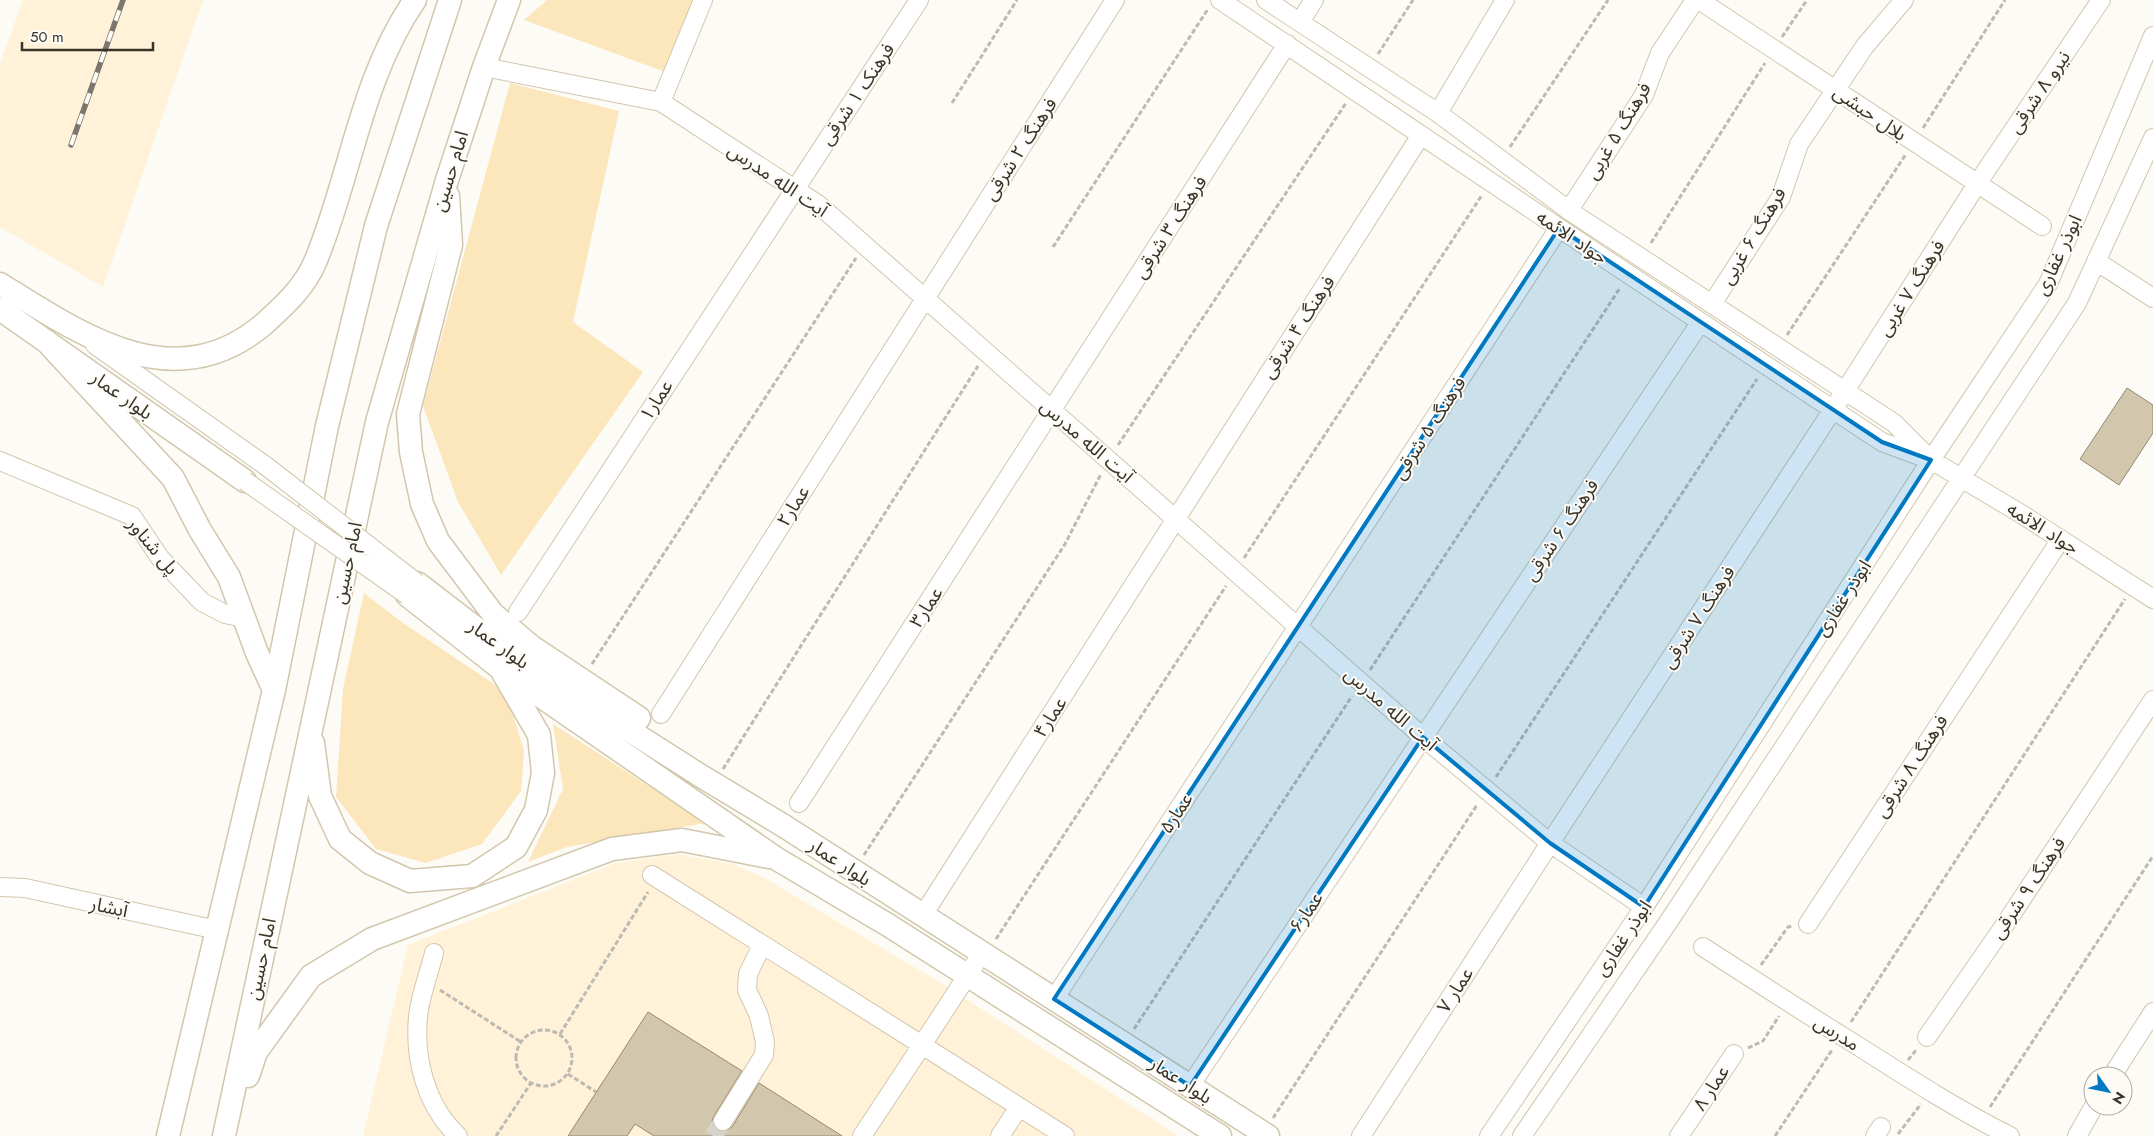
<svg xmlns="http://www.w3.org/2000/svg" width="2153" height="1136" font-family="Jost,'Noto Sans Arabic',sans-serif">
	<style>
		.built { fill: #fff2d8 }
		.green { fill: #fce6bb }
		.building { fill: #d2c6ad; stroke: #948871 }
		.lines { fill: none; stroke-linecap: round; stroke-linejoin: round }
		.minor-tunnel { stroke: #d6d3cd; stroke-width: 18; stroke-dasharray: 18 9; stroke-linecap: butt }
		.minor-casing { stroke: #d2c6ad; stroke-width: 20 }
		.major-casing { stroke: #d2c6ad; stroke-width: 25 }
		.path { stroke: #bdbab4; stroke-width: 3; stroke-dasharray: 5 2.5; stroke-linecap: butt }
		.minor { stroke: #fff; stroke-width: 18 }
		.major { stroke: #fff; stroke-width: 22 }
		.rail-casing { stroke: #7b776f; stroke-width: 5.5 }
		.rail { stroke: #fdfbf6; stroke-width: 4; stroke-dasharray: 11; stroke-linecap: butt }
		.minor-bridge-casing { stroke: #d2c6ad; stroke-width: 20; stroke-linecap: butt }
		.minor-bridge { stroke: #fff; stroke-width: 18 }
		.marked { fill: #0178c2; fill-opacity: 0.2; stroke: #0178c2; stroke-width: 4; stroke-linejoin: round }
		.labels { text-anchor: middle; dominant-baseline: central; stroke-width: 4; stroke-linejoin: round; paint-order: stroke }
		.street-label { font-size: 19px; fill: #39342a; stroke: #fdfbf6 }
	</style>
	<rect width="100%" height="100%" fill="#fdfbf6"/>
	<path class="built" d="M23,0h180l-100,287 -103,-60v-163z
		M677,854l56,10 33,15 180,107 232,150h-815l45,-191 208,-82z"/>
	<path class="green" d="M547,0h149l-28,73 -144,-53z
		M510,83l109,28 -46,211 70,50 -142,203 -43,-73 -35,-96z
		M364,593l39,30 91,61 14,14 16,53 -3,40 -39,53 -56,19 -50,-14 -40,-52 7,-108z
		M553,724l153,99 -139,24 -39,15 35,-73z"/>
	<path class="building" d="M2127,388l26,17v28l-34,52 -39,-26z
		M648,1012l94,59 -28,45 -2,5 5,9 6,2 9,-5 27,-44 83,53h-188l-19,-12 -8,12h-59z"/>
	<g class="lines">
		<path class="minor-tunnel" d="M713,1136l10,-15"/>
		<defs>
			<path id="minor" d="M1220,0l375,252 287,190 49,18 92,55 130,84
				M1266,0l172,113 133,99 323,211 33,33
				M1699,0l343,226
				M1300,22l14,-22
				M484,67l177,35 158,103 604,532 127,106 94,64
				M661,102l42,-102
				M1438,113l67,-113
				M1569,210l75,-115 16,-42 35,-53
				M2096,261l57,37
				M1712,304l69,-107 18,-53 66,-98 39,-46
				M95,345l171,121
				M0,461l132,55 28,42 42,44 23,12 19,4
				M518,612l401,-612
				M661,714l454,-714
				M799,803l488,-759
				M652,875l270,170 -60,91
				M0,887l25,1 192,42
				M923,915l498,-780
				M1808,924l253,-385
				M1703,947c54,35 108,70 163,104 47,30 94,60 144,85
				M434,953c-5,21 -14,43 -16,64 -4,42 8,89 40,119
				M982,953l-60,92 143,91
				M1054,999l505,-771
				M1927,1037l75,-108 151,-229
				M2112,1076l41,-64
				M1190,1086l510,-763
				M723,1121l41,-66 1,-13 -6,-26 -12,-26 1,-16 14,-29
				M1000,1136l19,-29
				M1361,1136l189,-293 295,-452 132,-207 124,-184
				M1489,1136l155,-229 287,-447 117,-176 105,-248
				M1522,1136l145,-212 410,-621 76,-165
				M1679,1136l55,-82
				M1875,1136l6,-9
				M2077,1136l17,-30"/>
			<path id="major" d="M448,196l3,49 -43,169 3,38 11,52 16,37 55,73 39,33 107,71
				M0,284c82,51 174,116 264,40 21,-19 41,-37 52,-64 35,-85 45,-182 99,-260
				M0,309l245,172
				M46,341l127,137 27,52 29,47 28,76 17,37
				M417,583l94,72 190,121 83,50 484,310
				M407,595l93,73 277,191 111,66 332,211
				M313,743l7,53 20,43 30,24 40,18 62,-5 44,-29 20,-37 7,-37 -4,-38 -36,-62
				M248,1076l8,-24 55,-76 61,-37 240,-90 70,-9 87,17
				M168,1136l106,-446 53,-264 49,-200 74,-226
				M224,1136l153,-714 70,-242 37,-113 25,-67"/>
		</defs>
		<use href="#minor" class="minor-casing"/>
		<use href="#major" class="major-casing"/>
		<path class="path" d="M1782,37l25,-37
			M1378,54l35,-54
			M952,103l65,-103
			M1923,128l82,-128
			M1510,147l98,-147
			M1651,243l114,-180
			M1053,247l155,-238
			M1787,335l119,-181
			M1118,445l228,-342
			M1244,558l238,-363
			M592,664l264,-406
			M1370,670l250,-382
			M723,769l255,-403
			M1496,777l261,-398
			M864,855l201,-311 36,-70
			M996,939l230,-353
			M1761,965l27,-38 4,-1
			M440,990l81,52
			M1851,1022l274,-423
			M1134,1029l218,-333
			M516 1058a28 28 0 1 1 56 0a28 28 0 1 1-56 0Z
			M560,1034l88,-142
			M1748,1048l15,-7 16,-25
			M1908,1060l9,-11
			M568,1074l28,18
			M1990,1107l163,-251
			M1273,1118l204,-313
			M1898,1134l23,-30
			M496,1136l35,-53
			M1775,1136l57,-86"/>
		<use href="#minor" class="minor"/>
		<use href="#major" class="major"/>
		<defs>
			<path id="rail" d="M71,145l52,-145"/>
		</defs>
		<use href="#rail" class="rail-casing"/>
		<use href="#rail" class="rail"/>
		<defs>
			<path id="minor-bridge" d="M266,466l151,117
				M245,481l162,114"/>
		</defs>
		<use href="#minor-bridge" class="minor-bridge-casing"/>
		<use href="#minor-bridge" class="minor-bridge"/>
	</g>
	<path class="marked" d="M1559,228l323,214 49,18 -287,447 -94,-64 -127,-106 -233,349 -136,-87z"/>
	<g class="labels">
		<g class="street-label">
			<text transform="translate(2039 92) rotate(-56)">نیرو ۸ شرقی</text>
			<text transform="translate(857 94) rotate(-56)">فرهنک ۱ شرقی</text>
			<text transform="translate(1870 113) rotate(34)">بلال حبشی</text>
			<text transform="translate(1618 131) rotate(-59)">فرهنگ ۵ غربی</text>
			<text transform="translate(1020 149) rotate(-57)">فرهنگ ۲ شرقی</text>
			<text transform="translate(450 171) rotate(-73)">امام حسین</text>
			<text transform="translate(778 180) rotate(34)">آیت الله مدرس</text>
			<text transform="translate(1170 227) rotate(-57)">فرهنگ ۳ شرقی</text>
			<text transform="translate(1753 236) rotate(-59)">فرهنگ ۶ غربی</text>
			<text transform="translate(1572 237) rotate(34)">جواد الائمه</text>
			<text transform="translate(2058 255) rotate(-65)">ابوذر غفاری</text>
			<text transform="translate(1911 288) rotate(-58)">فرهنگ ۷ غربی</text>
			<text transform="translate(1298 327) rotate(-57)">فرهنگ ۴ شرقی</text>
			<text transform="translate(122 395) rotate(35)">بلوار عمار</text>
			<text transform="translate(656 400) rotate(-57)">عمار۱</text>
			<text transform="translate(1429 428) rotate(-57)">فرهنگ ۵ شرقی</text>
			<text transform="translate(1087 441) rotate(41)">آیت الله مدرس</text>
			<text transform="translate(793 506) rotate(-58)">عمار۲</text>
			<text transform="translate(2043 528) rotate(32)">جواد الائمه</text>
			<text transform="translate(1561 530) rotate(-56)">فرهنگ ۶ شرقی</text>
			<text transform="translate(153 546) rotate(50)">پل شناور</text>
			<text transform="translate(347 563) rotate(-78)">امام حسین</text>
			<text transform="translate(1843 598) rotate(-57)">ابوذر غفاری</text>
			<text transform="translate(926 607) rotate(-57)">عمار۳</text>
			<text transform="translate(1698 617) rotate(-57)">فرهنگ ۷ شرقی</text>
			<text transform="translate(499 644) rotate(36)">بلوار عمار</text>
			<text transform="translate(1391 709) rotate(41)">آیت الله مدرس</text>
			<text transform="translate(1050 717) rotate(-57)">عمار۴</text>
			<text transform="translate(1911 766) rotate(-57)">فرهنگ ۸ شرقی</text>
			<text transform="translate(1176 813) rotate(-57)">عمار۵</text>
			<text transform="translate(840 862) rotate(33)">بلوار عمار</text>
			<text transform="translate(2028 888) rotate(-56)">فرهنگ ۹ شرقی</text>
			<text transform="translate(109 907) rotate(12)">آبشار</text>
			<text transform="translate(1306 912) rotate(-56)">عمار۶</text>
			<text transform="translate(1623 938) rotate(-56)">ابوذر غفاری</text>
			<text transform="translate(261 959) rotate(-78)">امام حسین</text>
			<text transform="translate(1455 990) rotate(-57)">عمار ۷</text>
			<text transform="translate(1837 1033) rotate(32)">مدرس</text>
			<text transform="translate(1181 1080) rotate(33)">بلوار عمار</text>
			<text transform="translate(1711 1088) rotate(-57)">عمار ۸</text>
		</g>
	</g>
	<g transform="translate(2108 1091) rotate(123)"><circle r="24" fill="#fdfbf6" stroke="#afaba4"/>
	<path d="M0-4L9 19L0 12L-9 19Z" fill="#0178c2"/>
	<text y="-8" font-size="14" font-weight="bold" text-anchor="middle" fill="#39342a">N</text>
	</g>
	<path d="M22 42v8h131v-8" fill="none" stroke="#39342a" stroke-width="2.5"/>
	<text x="30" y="42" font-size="15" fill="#39342a" stroke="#fdfbf6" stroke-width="4" paint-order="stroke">50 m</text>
</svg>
